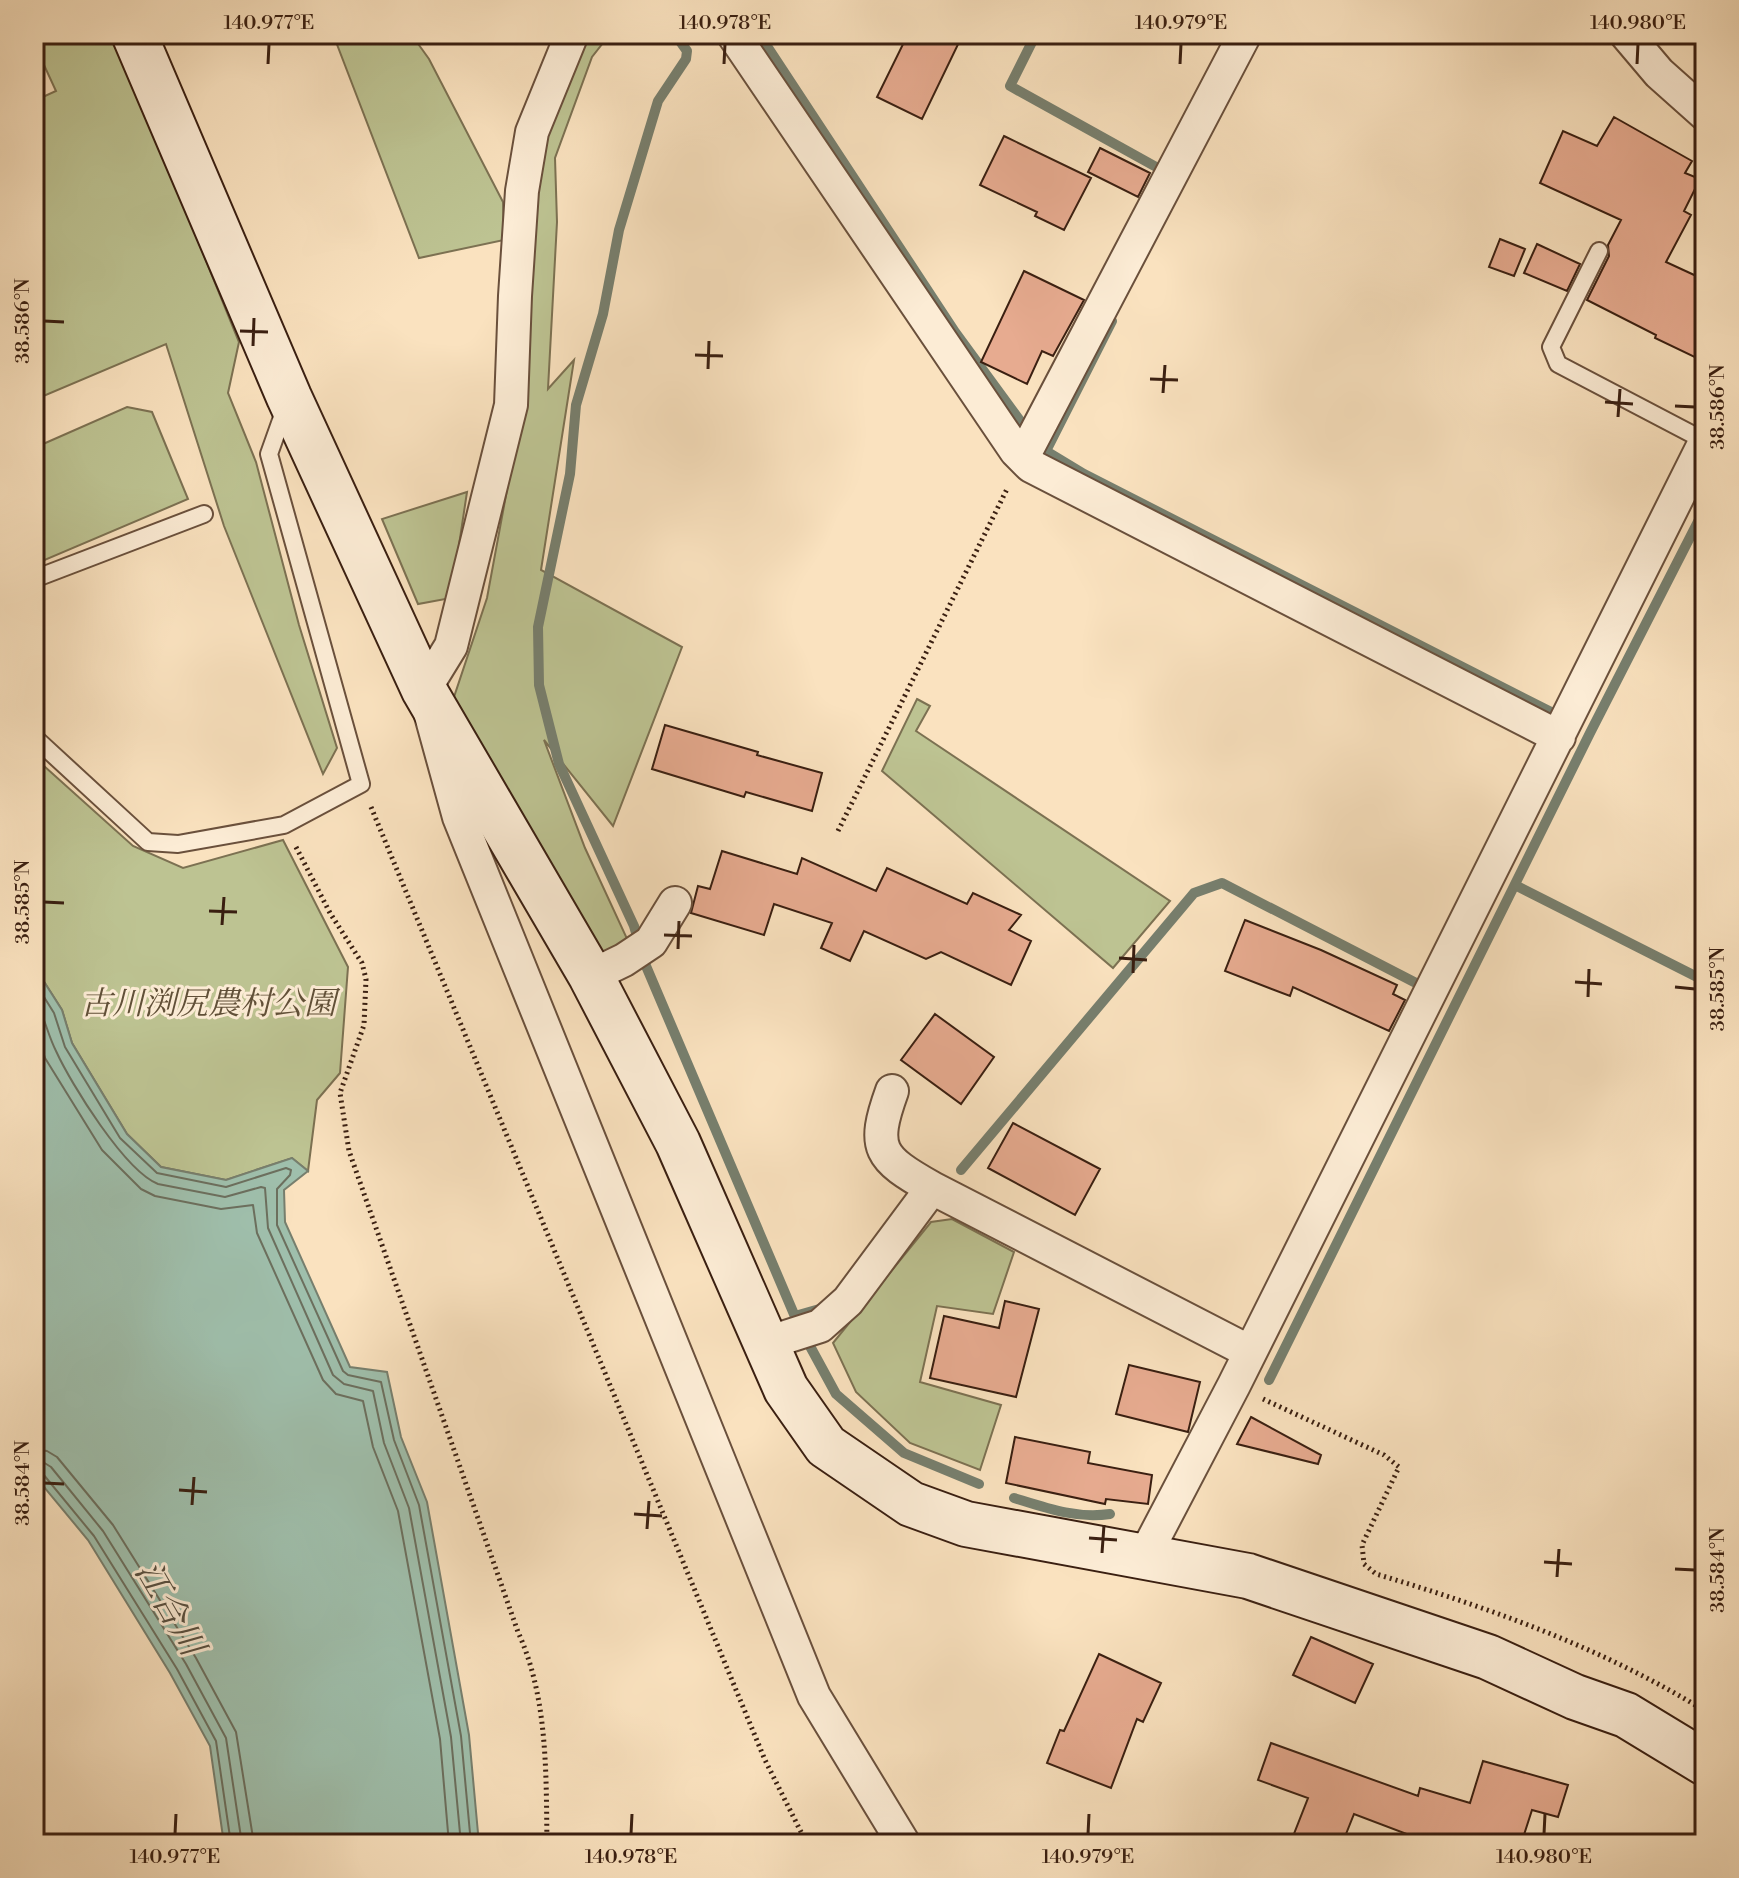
<svg xmlns="http://www.w3.org/2000/svg" width="1739" height="1878" font-family="'Libre Bodoni','Noto Serif JP',serif">
	<style>
		.green { fill: #bdc392; stroke: #7c7152; stroke-width: 2 }
		.water { fill: #9fbfac; stroke: #777f6e; stroke-width: 2 }
		.lines { fill: none; stroke-linecap: round; stroke-linejoin: round }
		.shore { stroke: #6c6f5e; stroke-width: 2 }
		.stream { stroke: #777f6e; stroke-width: 10 }
		.building { fill: #e7ab90; stroke: #3a1f11; stroke-width: 2 }
		.lane-casing { stroke: #6a503c; stroke-width: 20 }
		.street-casing { stroke: #6a503c; stroke-width: 36 }
		.secondary-casing { stroke: #3a1f11; stroke-width: 48 }
		.path { stroke: #3a1f11; stroke-width: 5; stroke-dasharray: 2 4; stroke-linecap: butt }
		.lane { stroke: #fcecd5; stroke-width: 16 }
		.street { stroke: #fcecd5; stroke-width: 32 }
		.secondary { stroke: #fcecd5; stroke-width: 44 }
		.ticks { fill: none; stroke: #3a1f11; stroke-width: 3 }
		.labels { text-anchor: middle; dominant-baseline: central; stroke-width: 6; stroke-linejoin: round; paint-order: stroke }
		.park-label { font-size: 32px; font-style: italic; fill: #615038; stroke: #fcecd5 }
		.water-label { font-size: 34px; font-style: italic; fill: #584f40; stroke: #fcecd5 }
		.neatline { fill: none; stroke: #3a1f11; stroke-width: 3 }
		.ticks-label { font-size: 20px; text-anchor: middle; fill: #3a1f11 }
	</style>
	<rect width="100%" height="100%" fill="#fae2bf"/>
	<filter id="stains"><feTurbulence type="fractalNoise" baseFrequency=".0025" numOctaves="4"/><feColorMatrix values="0 0 0 0 .2 0 0 0 0 .09 0 0 0 0 .02 0 0 0 .5 -.17"/></filter>
	<radialGradient id="worn" r=".72"><stop offset=".6" stop-color="#630" stop-opacity="0"/><stop offset="1" stop-color="#630" stop-opacity=".3"/></radialGradient>
	<path class="green" d="M34,34h80l125,308 -11,51 28,69 43,163 38,123 -14,26 -99,-248 -58,-182 -132,56v-299l22,-10 -18,-39 -4,1z
		M333,34h78l18,25 74,143 1,38 -85,18z
		M592,34h18l-18,23 -37,101 2,64 -9,167 26,-29 -33,210 141,77 -69,179 -69,-86 41,108 44,95 -26,15 -149,-261 33,-99 34,-184 15,-248c14,-45 30,-92 56,-132z
		M127,407l25,5 36,87 -148,63 -6,-16v-98z
		M467,492l-16,106 -33,6 -36,-85z
		M917,699l13,7 -14,25 254,170 -57,67 -231,-197z
		M34,757l99,89 50,22 100,-28 65,127 -8,106 -23,27 -9,71 -16,-13 -66,22 -65,-13 -34,-33 -55,-91 -10,-33 -28,-44z
		M952,1219l62,33 -21,62 -56,-8 -17,76 81,23 -21,65 -70,-27 -54,-51 -23,-49 98,-121z"/>
	<path class="water" d="M34,966l28,44 10,33 55,91 34,33 65,13 66,-22 16,13 -24,19 1,32 65,145 37,5 14,65 26,65 42,233 10,109h-255l-14,-98 -40,-73 -82,-133 -54,-65z"/>
	<g class="lines">
		<path class="shore" d="M34,981l20,32 11,34 55,91 37,35 69,14 60,-19 5,2 -1,5 -13,14v36l66,146 5,4 33,7 13,58 25,65 42,231 10,108
			M34,999c11,18 13,34 22,52 15,33 69,120 102,133l67,13 36,-10 4,1 3,40 65,147 11,9 29,7 11,52 25,65 42,229 10,107
			M34,1022l11,36 57,92 39,39 14,7 66,13 32,-4 4,28 66,147 13,14 27,7 10,46 25,64 42,228 9,105
			M34,1449l13,2 10,6 56,68 83,133 40,74 18,112
			M34,1461l9,1 8,5 52,64 83,133 40,74 16,106
			M34,1471l9,3 51,62 83,133 39,72 15,103"/>
		<path class="stream" d="M675,34l12,17 -1,8 -28,42 -39,129 -16,84 -27,91 -6,69 -32,153 1,58 20,79 75,162 12,40 153,360 37,68 68,59 75,31
			M759,34l196,298 74,101
			M1036,34l-26,52 157,87
			M1112,321l-66,130 38,23 467,238
			M1515,885l190,96
			M961,1170l233,-277 28,-10 194,100
			M795,1316l28,-8
			M1269,1380l321,-647 115,-225
			M1014,1498c32,10 62,21 96,16"/>
	</g>
	<path class="building" d="M908,34h55l-41,85 -45,-22z
		M1614,117l78,44 -7,12 15,6 -16,32 7,4 -25,47 39,18v82l-50,-24 1,-3 -69,-35 22,-44 -1,-11 13,-25 -81,-37 23,-52 34,15z
		M1004,136l87,42 -27,52 -29,-14 2,-4 -57,-27z
		M1100,148l50,25 -12,24 -50,-25z
		M1500,239l25,10 -11,27 -25,-9z
		M1537,244l43,20 -13,27 -43,-18z
		M1024,271l60,29 -31,56 -11,-5 -15,33 -46,-22z
		M665,725l93,27 -1,3 65,18 -10,38 -66,-19 -2,5 -92,-28z
		M722,851l75,23 5,-16 74,33 11,-23 80,36 6,-11 48,22 -12,15 22,11 -20,44 -70,-33 -15,7 -62,-28 -14,30 -29,-13 11,-25 -58,-19 -10,31 -73,-22 7,-27 12,3z
		M1245,920l76,30 76,35 -4,9 12,6 -16,31 -96,-44 -3,9 -65,-25z
		M935,1014l59,43 -33,47 -60,-44z
		M1013,1123l87,46 -25,46 -87,-47z
		M1005,1301l34,8 -23,88 -86,-19 14,-62 55,12z
		M1129,1365l71,17 -12,50 -72,-18z
		M1251,1417l70,38 -3,9 -81,-20z
		M1015,1437l75,15 -2,11 64,12 -4,29 -42,-5 -1,5 -99,-21z
		M1311,1637l62,27 -18,39 -62,-28z
		M1099,1654l62,29 -18,39 -6,-3 -26,69 -64,-25 13,-33 4,1z
		M1271,1743l147,53 2,-8 50,15 13,-42 85,24 -10,32 -26,-7 -11,34h-88l-79,-30 -12,30h-52l18,-46 -50,-18z"/>
	<g class="lines">
		<defs>
			<path id="lane" d="M1599,251l-48,96 7,17 147,77
				M34,579l170,-65
				M34,737l114,105 30,2 106,-19 77,-41 -92,-330 16,-45"/>
			<path id="street" d="M572,34l-40,98 -10,59 -7,105 -4,109 -60,241 -27,44 35,127 355,879 90,148
				M733,34l283,417 15,15 528,271
				M1626,34l33,39 46,41
				M1023,457l222,-423
				M591,976l33,-16 27,-18 24,-39
				M892,1091c-21,58 -13,67 40,97
				M767,1343l53,-17 28,-25 84,-113 318,164
				M1144,1557l90,-172 471,-943"/>
			<path id="secondary" d="M134,34l155,363 135,293 167,286 87,167 108,246 40,57 85,58 55,20 282,52 240,81 87,40 51,18 79,48"/>
		</defs>
		<use href="#lane" class="lane-casing"/>
		<use href="#street" class="street-casing"/>
		<use href="#secondary" class="secondary-casing"/>
		<path class="path" d="M371,807l394,953 42,84
			M838,831l170,-344
			M296,847l34,66 32,50 4,16 -2,46 -24,68 9,58 169,481c30,66 28,141 29,212
			M1263,1399l121,56 15,12 -37,78 2,19 12,10c114,34 227,74 329,137"/>
		<use href="#lane" class="lane"/>
		<use href="#street" class="street"/>
		<use href="#secondary" class="secondary"/>
	</g>
	<path class="ticks" d="M268,64l1,-20M724,64l1,-20M1180,64l1,-20M1637,64l1,-20M44,321l20,1M240,331l28,1M253,346l1,-28M695,355l28,1M708,369l1,-28M1150,379l28,1M1163,393l2,-28M1605,402l28,2M1675,406l20,1M1618,417l2,-28M44,902l20,1M209,911l28,1M222,925l2,-28M664,935l28,1M678,949l1,-28M1119,958l28,2M1133,973l1,-28M1575,982l27,2M1675,987l20,2M1588,997l1,-28M44,1483l20,1M179,1490l28,2M192,1505l2,-28M634,1514l28,2M647,1529l2,-28M1089,1538l28,2M1102,1553l2,-28M1544,1562l28,2M1675,1569l20,1M1557,1577l2,-28M175,1834l1,-20M631,1834l1,-20M1088,1834l1,-20M1544,1834l1,-20"/>
	<g class="labels">
		<g class="park-label">
			<text x="208" y="1004">古川渕尻農村公園</text>
		</g>
		<g class="water-label">
			<text transform="translate(169 1609) rotate(60)">江合川</text>
		</g>
	</g>
	<rect width="1739" height="1878" fill="none" stroke="#fae2bf" stroke-width="88"/>
	<rect x="44" y="44" width="1651" height="1790" class="neatline"/>
	<g class="ticks-label">
		<text x="269" y="29">140.977°E</text>
		<text x="725" y="29">140.978°E</text>
		<text x="1181" y="29">140.979°E</text>
		<text x="1638" y="29">140.980°E</text>
		<text transform="translate(22 321) rotate(-90)" y="7">38.586°N</text>
		<text transform="translate(1717 407) rotate(-90)" y="7">38.586°N</text>
		<text transform="translate(22 902) rotate(-90)" y="7">38.585°N</text>
		<text transform="translate(1717 989) rotate(-90)" y="7">38.585°N</text>
		<text transform="translate(22 1483) rotate(-90)" y="7">38.584°N</text>
		<text transform="translate(1717 1570) rotate(-90)" y="7">38.584°N</text>
		<text x="175" y="1863">140.977°E</text>
		<text x="631" y="1863">140.978°E</text>
		<text x="1088" y="1863">140.979°E</text>
		<text x="1544" y="1863">140.980°E</text>
	</g>
	<rect width="100%" height="100%" filter="url(#stains)"/>
	<rect width="100%" height="100%" fill="url(#worn)"/>
</svg>
